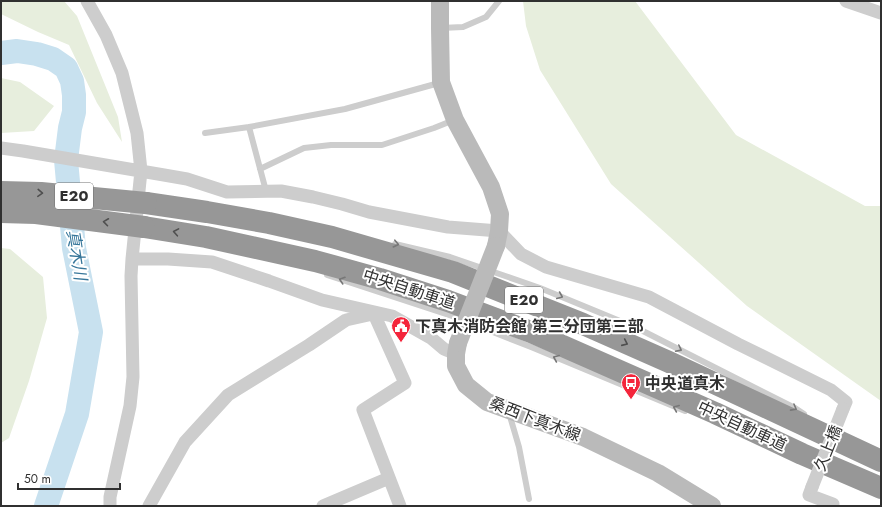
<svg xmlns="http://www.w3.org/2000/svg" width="882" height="507" font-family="Jost,'Noto Sans JP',sans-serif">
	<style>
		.green { fill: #e7eedd }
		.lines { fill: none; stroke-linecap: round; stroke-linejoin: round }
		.river { stroke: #c8e1ef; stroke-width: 24 }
		.service { stroke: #cdcdcd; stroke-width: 6 }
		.minor { stroke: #cdcdcd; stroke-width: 13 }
		.secondary { stroke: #bababa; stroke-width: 18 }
		.motorway { stroke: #979797; stroke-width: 22 }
		.minor-bridge { stroke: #cdcdcd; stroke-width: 13 }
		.secondary-bridge { stroke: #bababa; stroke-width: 18 }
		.motorway-bridge { stroke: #979797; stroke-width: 22 }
		.oneway { stroke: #4f4f4f }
		.oneway2 { stroke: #777 }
		.labels { text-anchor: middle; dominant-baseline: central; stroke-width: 4; stroke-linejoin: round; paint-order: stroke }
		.shield { fill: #fff; stroke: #6e6e6e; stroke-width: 1 }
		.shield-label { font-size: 15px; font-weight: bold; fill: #303030 }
		.street-label { font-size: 16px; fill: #303030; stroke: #fff }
		.poi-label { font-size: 16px; font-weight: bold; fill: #303030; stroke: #fff; text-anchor: start }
		.water-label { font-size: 17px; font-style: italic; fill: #36769a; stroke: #fff }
	</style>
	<rect width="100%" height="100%" fill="#fff"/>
	<path class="green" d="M1,1h63l13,15 41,101 4,25 -25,-39 -28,-58 -31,-13 -37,-18z
		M523,1h112l101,134 129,71h16v195l-134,-95 -136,-122 -71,-114 -14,-44z
		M1,78l19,4 34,24 -20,25 -33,2z
		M1,248l9,1 33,28 4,41 -18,63 -20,57 -8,5z"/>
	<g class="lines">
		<path class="river" d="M1,53l16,-2 20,3 16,5 13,9 6,13 2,14v17l-4,16 -4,32 8,88 17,84 -14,82 -31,92"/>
		<path class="service" d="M441,28l22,-1 23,-10 13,-16
			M249,127l17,64
			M205,133l44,-6 96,-18 94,-26
			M260,169l44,-21 27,-3h51l52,-17 20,-8
			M395,244l55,13 90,31 97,40 158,80 9,6
			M327,275l128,42 76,30 154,64
			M509,413l10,34 10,52"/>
		<path class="minor" d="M87,1l19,34 16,38 15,60 4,38 -9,88h36l44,3 57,19 53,19 70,16 39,22 13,11 12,5
			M846,1l35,12
			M1,148l22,3 141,24 23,4 40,13 54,-1 32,6 29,7 27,8 79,15 51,4 22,23 25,13 103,30 89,47 93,46 15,12 -3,7
			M374,314l31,69 -42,27 37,96
			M812,487l-3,8 24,9 -3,2
			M110,506v-9l20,-91 3,-29 -2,-101 1,-17
			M149,506l36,-64 43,-47 81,-50 37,-25 27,-6
			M323,506l66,-28"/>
		<path class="secondary" d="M440,1v27l1,54 14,38 36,67 9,27 -1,17 -3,15
			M458,343l-2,11v12l10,19 21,17 96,35 75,36 54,33"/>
		<path class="motorway" d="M146,203l61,9 62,11 63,14 121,35 130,52 86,38 212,99
			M144,227l62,10 109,24 65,18 68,22 83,31 184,81 87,41 79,34"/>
		<path class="minor-bridge" d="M812,487l31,-78"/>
		<path class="secondary-bridge" d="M458,343l38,-97"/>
		<path class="motorway-bridge" d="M1,192l40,1 105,10
			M1,212l35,1 108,14"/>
	</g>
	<defs><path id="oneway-chevron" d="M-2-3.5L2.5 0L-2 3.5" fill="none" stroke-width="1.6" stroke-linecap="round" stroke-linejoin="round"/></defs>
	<g class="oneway">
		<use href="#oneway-chevron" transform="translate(40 193) rotate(3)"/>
		<use href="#oneway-chevron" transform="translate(106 222) rotate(-172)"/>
		<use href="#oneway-chevron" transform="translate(176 232) rotate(-170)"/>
		<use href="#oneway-chevron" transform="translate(625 343) rotate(24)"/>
	</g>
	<g class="oneway2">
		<use href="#oneway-chevron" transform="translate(396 244) rotate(13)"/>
		<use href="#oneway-chevron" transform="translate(342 280) rotate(-162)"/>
		<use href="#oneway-chevron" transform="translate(560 296) rotate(23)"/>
		<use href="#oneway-chevron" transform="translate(679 349) rotate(27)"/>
		<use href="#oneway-chevron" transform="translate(556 358) rotate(-157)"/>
		<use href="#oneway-chevron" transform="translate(676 408) rotate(-157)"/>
		<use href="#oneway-chevron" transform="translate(794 408) rotate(29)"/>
	</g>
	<defs>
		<symbol id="civic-pin" viewBox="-11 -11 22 30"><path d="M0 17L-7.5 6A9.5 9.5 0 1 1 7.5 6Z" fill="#f4253b" stroke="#fff"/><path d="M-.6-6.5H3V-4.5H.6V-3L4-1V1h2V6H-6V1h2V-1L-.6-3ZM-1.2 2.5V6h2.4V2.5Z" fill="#fff"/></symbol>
		<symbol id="bus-pin" viewBox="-11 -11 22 30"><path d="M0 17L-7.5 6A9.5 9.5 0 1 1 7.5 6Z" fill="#f4253b" stroke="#fff"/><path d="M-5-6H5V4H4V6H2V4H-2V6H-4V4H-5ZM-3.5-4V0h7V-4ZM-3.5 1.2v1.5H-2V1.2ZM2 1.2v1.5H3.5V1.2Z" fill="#fff"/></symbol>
	</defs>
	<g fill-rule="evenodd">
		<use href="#civic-pin" x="390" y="315" width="22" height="30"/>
		<use href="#bus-pin" x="620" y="372" width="22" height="30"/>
	</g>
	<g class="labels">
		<g class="shield">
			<rect x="55" y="183" width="38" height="26" rx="3"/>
			<rect x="505" y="287" width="38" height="26" rx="3"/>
		</g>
		<g class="shield-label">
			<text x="74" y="196">E20</text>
			<text x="524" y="300">E20</text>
		</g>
		<g class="street-label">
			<text transform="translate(409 289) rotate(18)">中央自動車道</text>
			<text transform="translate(535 419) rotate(21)">桑西下真木線</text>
			<text transform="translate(742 426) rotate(25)">中央自動車道</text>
			<text transform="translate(828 448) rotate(-68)">久上橋</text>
		</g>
		<g class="poi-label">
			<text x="415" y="326">下真木消防会館 第三分団第三部</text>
			<text x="645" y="383">中央道真木</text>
		</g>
		<g class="water-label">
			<text transform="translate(77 255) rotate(81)">真木川</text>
		</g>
	</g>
	<rect width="882" height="507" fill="none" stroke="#303030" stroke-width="4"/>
	<path d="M18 483v6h102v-6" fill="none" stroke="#303030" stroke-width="2"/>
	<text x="24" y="483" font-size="12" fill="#303030" stroke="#ffffff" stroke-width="3" paint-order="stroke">50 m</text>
</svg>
